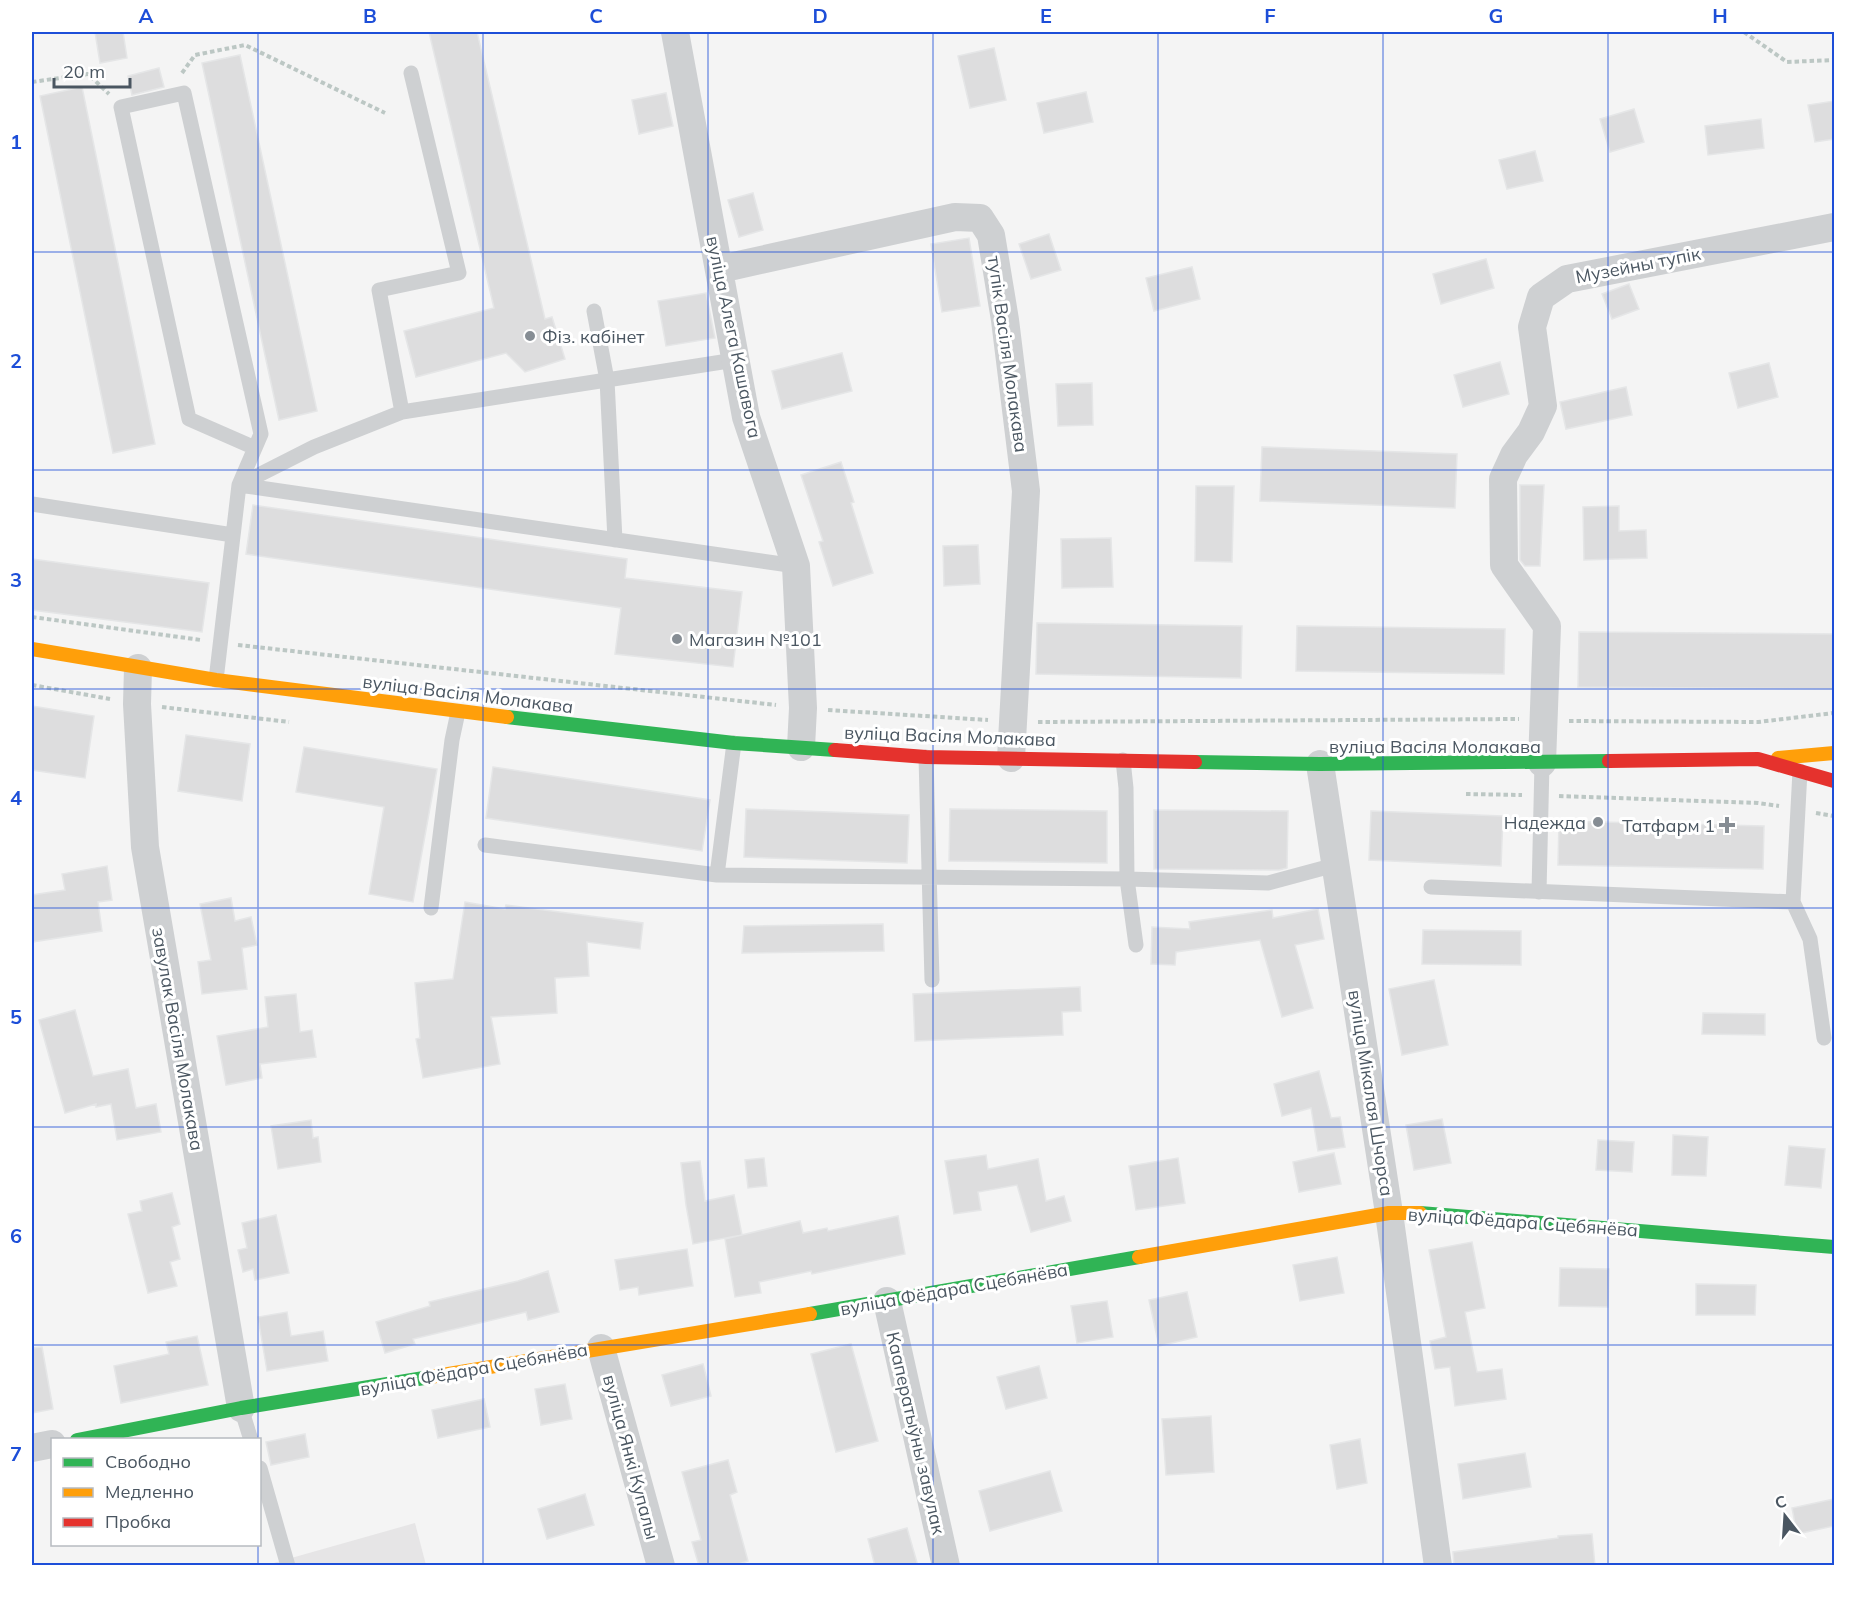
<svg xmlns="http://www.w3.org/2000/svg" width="1866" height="1597" font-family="Mulish,sans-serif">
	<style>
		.education { fill: #e6e5e6 }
		.building { fill: #ddddde; stroke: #e5e6e7; stroke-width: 1.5 }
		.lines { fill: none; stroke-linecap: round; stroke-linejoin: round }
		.path { stroke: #bcc7c4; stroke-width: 4; stroke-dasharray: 4.5 3; stroke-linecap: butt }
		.lane { stroke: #ced0d2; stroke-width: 15 }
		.street { stroke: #ced0d2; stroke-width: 28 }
		.fast { stroke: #30b455; stroke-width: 14 }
		.slow { stroke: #ff9f0a; stroke-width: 14 }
		.jam { stroke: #e5322d; stroke-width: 14 }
		.grid { fill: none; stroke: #1d4ed8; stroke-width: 1.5; stroke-opacity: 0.55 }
		.poi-dot { fill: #868d94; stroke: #fff; stroke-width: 2 }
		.labels { text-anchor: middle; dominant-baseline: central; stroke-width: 6; stroke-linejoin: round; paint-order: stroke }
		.street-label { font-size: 18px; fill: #4a5661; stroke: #fff }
		.poi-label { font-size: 18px; fill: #4a5661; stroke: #fff; text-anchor: start }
		.neatline { fill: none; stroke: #1d4ed8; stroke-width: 2 }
		.grid-label { font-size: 20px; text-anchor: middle; font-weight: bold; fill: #1d4ed8 }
	</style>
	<rect width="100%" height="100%" fill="#f4f4f4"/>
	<path class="education" d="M415,1523l11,42 -163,1z"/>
	<path class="building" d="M95,32h28l4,26 -27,5z
		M429,32h48l68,287 7,-2 13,42 -40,13 -19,-19 -90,24 -12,-46 90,-23z
		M994,48l12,52 -36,8 -12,-52z
		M240,55l77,356 -38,9 -77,-357z
		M159,68l5,19 -32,8 -4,-19z
		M82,87l73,357 -42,9 -73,-357z
		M1086,92l7,30 -49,11 -7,-30z
		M666,93l7,33 -34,8 -7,-34z
		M1834,101v38l-19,3 -7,-37z
		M1634,109l10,33 -34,10 -10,-33z
		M1761,119l3,29 -56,7 -3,-29z
		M1535,151l8,30 -36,8 -8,-29z
		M753,193l10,37 -24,7 -11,-37z
		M1049,234l12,36 -30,9 -12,-35z
		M969,238l11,68 -38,6 -11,-68z
		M1486,259l8,29 -53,16 -8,-30z
		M1192,267l8,32 -46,12 -8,-33z
		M1629,284l10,25 -27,10 -10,-25z
		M706,293l9,45 -49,8 -8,-45z
		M842,353l10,38 -70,18 -10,-38z
		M1500,362l9,32 -46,13 -9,-32z
		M1769,363l9,34 -40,11 -9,-35z
		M1092,383l1,42 -35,1 -2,-42z
		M1626,387l6,28 -66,14 -6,-27z
		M1262,447l195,7 -2,54 -195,-7z
		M841,462l13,40 -3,1 22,70 -40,13 -14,-44 4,-1 -22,-66z
		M1520,485h24l-4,81h-15l-5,-6z
		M1196,486h38l-2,76 -37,-1z
		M253,505l374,54 -2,19 117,14 -9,75 -118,-13 6,-46 -375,-54z
		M1619,506v25l27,-1 1,28 -63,2 -1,-53z
		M1111,538l2,49 -51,1 -1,-49z
		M978,545l2,39 -36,2 -1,-40z
		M32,559l177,24 -7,49 -170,-22z
		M1037,623l205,3 -1,52 -205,-4z
		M1297,626l208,3 -1,45 -208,-3z
		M1579,632l255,2v55l-256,-2z
		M32,706l62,10 -9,62 -53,-8z
		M186,735l64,9 -8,57 -64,-10z
		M304,747l133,22 -24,133 -44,-8 15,-87 -88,-15z
		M493,767l217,33 -8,51 -216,-33z
		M746,809l163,6 -2,48 -163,-6z
		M950,809l157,2v52l-158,-2z
		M1154,810l134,1 -1,57 -8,2 -125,-1z
		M1371,811l132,5 -2,50 -132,-6z
		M1559,821l205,5 -1,43 -205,-4z
		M107,866l5,34 -14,2 4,29 -70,11v-47l33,-5 -3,-16z
		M231,898l4,23 16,-4 6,28 -15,3 5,41 -45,5 -4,-32 13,-2 -11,-56z
		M465,902l40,7 1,-4 137,18 -3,26 -53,-7 2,34 -34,2 2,35 -66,4 9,47 -77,14 -7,-39 4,-1 -5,-55 38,-4z
		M1318,909l6,30 -29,6 18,63 -31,9 -22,-77 -84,12 -1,13 -24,-1 1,-37 38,2 -1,-7 83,-12 1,8z
		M883,924l1,27 -142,2 2,-27z
		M1423,930l98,1v34l-99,-1z
		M1434,980l14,65 -46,10 -13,-66z
		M1080,987l1,24 -19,1 1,23 -148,6 -2,-47z
		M296,994l4,38 12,-2 4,27 -56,7 2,14 -36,7 -9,-49 51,-9 -3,-30z
		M75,1010l18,66 35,-7 8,39 20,-4 5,28 -44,8 -6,-36 -15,3v-3l-31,9 -26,-93z
		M1703,1013l62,1v21l-63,-1z
		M1319,1071l12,47 9,-1 5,30 -27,4 -7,-43 -29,8 -8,-32z
		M1442,1119l9,44 -37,7 -8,-45z
		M311,1120l2,18 5,-1 3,25 -43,7 -7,-43z
		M1673,1135l35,2 -2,39 -34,-1z
		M1598,1140l36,2 -2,30 -36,-2z
		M1789,1146l36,3 -4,39 -36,-3z
		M1334,1153l7,31 -42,8 -6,-30z
		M986,1155l2,14 50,-10 8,42 18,-5 7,25 -40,11 -14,-47 -39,7 3,18 -27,4 -9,-53z
		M764,1158l3,28 -19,2 -3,-28z
		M1178,1158l7,45 -49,7 -7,-44z
		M700,1161l5,40 29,-6 8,40 -49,9 -7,-39 -5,-42z
		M172,1193l8,31 -8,3 8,32 -10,3 7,24 -29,7 -20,-79 14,-3 -2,-10z
		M276,1215l13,58 -34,7 -2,-11 -10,3 -5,-22 9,-2 -5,-25z
		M898,1216l7,38 -93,20 -1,-3 -52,11 2,11 -26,4 -10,-58 75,-18 3,12 24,-5 1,3z
		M1472,1242l13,66 -20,4 12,60 25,-3 4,30 -51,7 -5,-39 -15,2 -5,-28 16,-4 -17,-87z
		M687,1249l6,37 -54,9 -1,-8 -18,3 -5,-30z
		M1337,1257l7,36 -44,8 -7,-36z
		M1560,1268l49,1 -1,38 -49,-1z
		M548,1271l11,41 -31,8 -2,-8 -113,27 2,5 -30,9 -9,-31 54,-16 -1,-4 89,-21z
		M1696,1284l60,1 -1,30h-59z
		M1187,1292l10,45 -38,9 -10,-46z
		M1107,1301l6,36 -36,6 -6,-37z
		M287,1312l4,24 32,-5 5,30 -61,10 -9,-54z
		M197,1336l11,49 -87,18 -7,-37 55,-12 -3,-12z
		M851,1344l27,97 -42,11 -25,-98z
		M42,1347l11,62 -21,4v-65z
		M703,1364l8,32 -40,10 -9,-31z
		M1039,1366l8,32 -41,11 -9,-32z
		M565,1384l7,35 -31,6 -6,-36z
		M484,1399l6,28 -52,11 -6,-28z
		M1211,1416l3,56 -48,3 -4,-56z
		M305,1434l4,23 -38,8 -5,-23z
		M1360,1439l7,44 -30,6 -7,-44z
		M1525,1453l6,34 -68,12 -5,-35z
		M728,1460l9,32 -7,3 18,66 -15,5h-34l-7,-24 9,-2 -19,-68z
		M1050,1471l12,40 -72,20 -11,-40z
		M585,1494l9,31 -47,14 -9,-30z
		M1834,1499v27l-37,8 -5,-26z
		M907,1528l11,38h-43l-7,-27z
		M1592,1534l3,32h-141l-1,-14 105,-14v-2z"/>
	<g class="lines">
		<path class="path" d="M1744,32l43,30 47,-2
			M182,73l13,-18 50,-10 140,68
			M32,82l56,-8 21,20
			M32,617l169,23
			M238,645l538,60
			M32,685l78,14
			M162,707l127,15
			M828,710l160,10
			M1569,721l189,1 76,-9
			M1038,722l481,-3
			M1466,794l56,1
			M1559,796l199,7 21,3
			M1816,813l18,3"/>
		<path class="lane" d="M594,311l13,69 8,160
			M402,412l-23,-122 80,-17 -48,-200
			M239,485l557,81
			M239,485l75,-38 88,-35 333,-52
			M32,504l201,31
			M216,680l23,-195 22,-51 -77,-341 -63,14 68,312 66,29
			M926,757l6,223
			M1123,760l3,28 1,91 9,66
			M485,845l232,30 410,4 141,4 67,-18
			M717,875l17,-132
			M1431,887l362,15 7,-131
			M1539,892l3,-129
			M1793,902l17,37 14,99
			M431,908l21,-168 6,-28
			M241,1408l10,32
			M260,1468l28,98"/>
		<path class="street" d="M675,32l71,385 50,149 7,142 -2,39
			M720,269l235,-52 25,1 11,17 14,85 21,171 -15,267
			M138,668l-1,36 8,143 96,561
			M1542,763l5,-137 -43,-61 -1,-86 11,-24 17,-23 12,-26 -11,-79 9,-30 26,-18 267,-52
			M1320,764l69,449 49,353
			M887,1301l59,265
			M601,1348l60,218
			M32,1448l20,-4"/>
		<path class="fast" d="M507,717l227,26 101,7
			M1195,762l125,2 289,-3
			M1420,1213l414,34
			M810,1314l329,-57
			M77,1440l164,-32 189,-31"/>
		<path class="slow" d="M32,649l184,31 291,37
			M1778,758l56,-5
			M1139,1257l250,-44h31
			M430,1377l380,-63"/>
		<path class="jam" d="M835,750l91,7 269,5
			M1609,761l149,-2 76,22"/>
	</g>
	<path class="grid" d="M258,32v1408M483,32v1534M708,32v1534M933,32v1534M1158,32v1534M1383,32v1534M1608,32v1534M32,252h1802M32,470h1802M32,689h1802M32,908h1802M32,1127h1802M32,1345h1802M258,1544v22"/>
	<g class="poi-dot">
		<circle cx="530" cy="336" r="6"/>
		<circle cx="677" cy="639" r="6"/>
		<circle cx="1598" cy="822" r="6"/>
		<path d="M1724 816h6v6h6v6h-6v6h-6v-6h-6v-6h6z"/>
	</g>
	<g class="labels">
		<g class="street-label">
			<text transform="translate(1638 265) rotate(-11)">Музейны тупік</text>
			<text transform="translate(734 337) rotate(78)">вуліца Алега Кашавога</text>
			<text transform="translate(1008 354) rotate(82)">тупік Васіля Молакава</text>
			<text transform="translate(468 694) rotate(7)">вуліца Васіля Молакава</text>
			<text transform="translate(950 736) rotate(2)">вуліца Васіля Молакава</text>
			<text x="1435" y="746">вуліца Васіля Молакава</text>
			<text transform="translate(178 1039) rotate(80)">завулак Васіля Молакава</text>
			<text transform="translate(1371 1093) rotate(81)">вуліца Мікалая Шчорса</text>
			<text transform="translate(1523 1222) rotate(4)">вуліца Фёдара Сцебянёва</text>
			<text transform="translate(954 1289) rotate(-10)">вуліца Фёдара Сцебянёва</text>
			<text transform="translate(474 1369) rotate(-10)">вуліца Фёдара Сцебянёва</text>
			<text transform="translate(916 1433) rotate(77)">Кааператыўны завулак</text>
			<text transform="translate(631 1457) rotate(75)">вуліца Янкі Купалы</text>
		</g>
		<g class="poi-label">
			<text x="542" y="336">Фіз. кабінет</text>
			<text x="689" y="639">Магазин №101</text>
			<text x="1586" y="822" text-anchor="end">Надежда</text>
			<text x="1715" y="825" text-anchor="end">Татфарм 1</text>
		</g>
	</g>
	<rect width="1866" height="1597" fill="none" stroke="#ffffff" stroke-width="66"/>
	<rect x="51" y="1438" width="210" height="108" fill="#ffffff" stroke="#b7bbc0" stroke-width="1.5"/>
	<rect x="63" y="1458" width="30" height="9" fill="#30b455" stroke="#b7bbc0" stroke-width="1.5"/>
	<text x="105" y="1468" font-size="18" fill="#4a5661">Свободно</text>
	<rect x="63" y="1488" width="30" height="9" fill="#ff9f0a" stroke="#b7bbc0" stroke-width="1.5"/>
	<text x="105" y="1498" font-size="18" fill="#4a5661">Медленно</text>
	<rect x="63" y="1518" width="30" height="9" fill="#e5322d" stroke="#b7bbc0" stroke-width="1.5"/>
	<text x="105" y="1528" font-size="18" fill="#4a5661">Пробка</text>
	<g transform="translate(1785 1516) rotate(343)" stroke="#ffffff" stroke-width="4.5" paint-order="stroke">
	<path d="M0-4.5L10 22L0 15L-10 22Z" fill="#4a5661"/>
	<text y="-9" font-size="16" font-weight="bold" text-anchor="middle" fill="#4a5661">С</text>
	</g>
	<path d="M54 78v9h76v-9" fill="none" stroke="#4a5661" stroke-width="3"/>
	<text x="63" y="78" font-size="18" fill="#4a5661" stroke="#ffffff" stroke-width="4.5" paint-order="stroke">20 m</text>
	<rect x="33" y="33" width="1800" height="1531" class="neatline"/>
	<g class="grid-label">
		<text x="146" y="23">A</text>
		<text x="370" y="23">B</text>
		<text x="596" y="23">C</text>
		<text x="820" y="23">D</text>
		<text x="1046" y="23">E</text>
		<text x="1270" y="23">F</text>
		<text x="1496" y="23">G</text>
		<text x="1720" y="23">H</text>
		<text x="16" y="149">1</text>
		<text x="16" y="368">2</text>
		<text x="16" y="587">3</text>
		<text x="16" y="805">4</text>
		<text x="16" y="1024">5</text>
		<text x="16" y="1243">6</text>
		<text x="16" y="1461">7</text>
	</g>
</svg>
